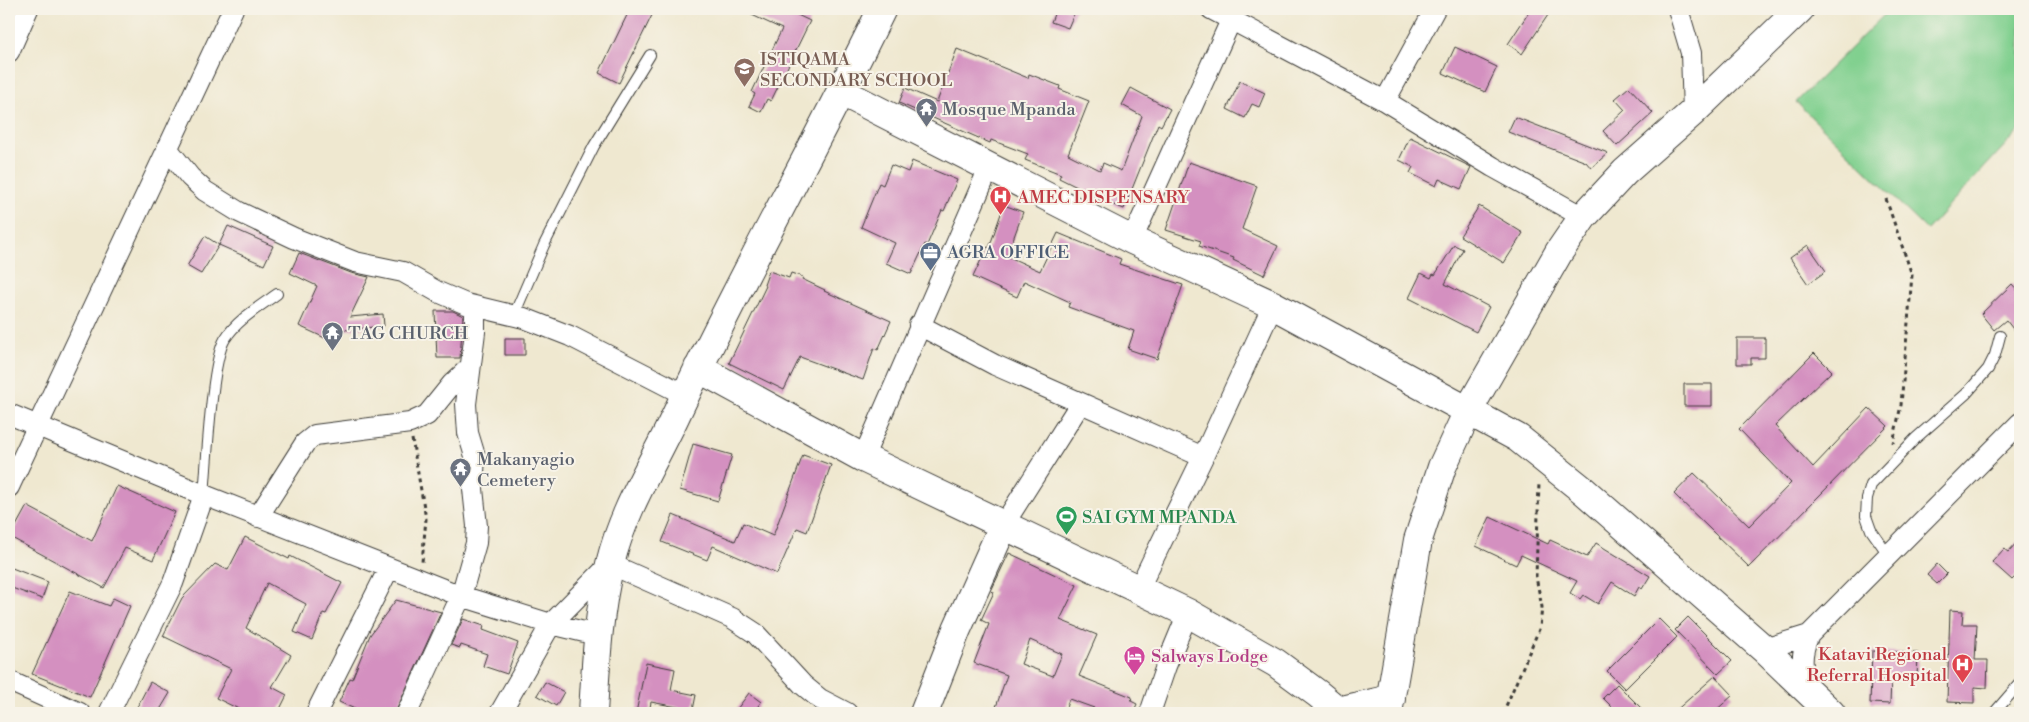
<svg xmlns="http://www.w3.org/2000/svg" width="2029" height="722" font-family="'Libre Bodoni',serif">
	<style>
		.green { fill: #81d08f; stroke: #4e7656 }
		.building { fill: #d490c0; fill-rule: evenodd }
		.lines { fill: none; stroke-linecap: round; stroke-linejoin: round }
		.lane-casing { stroke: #3c3b37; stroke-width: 12 }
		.street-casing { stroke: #3c3b37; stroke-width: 22 }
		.secondary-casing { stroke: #3c3b37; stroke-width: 30 }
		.path { stroke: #3c3b37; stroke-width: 3; stroke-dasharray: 4 4; stroke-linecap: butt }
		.lane { stroke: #fff; stroke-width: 10 }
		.street { stroke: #fff; stroke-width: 20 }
		.secondary { stroke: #fff; stroke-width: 28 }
		.labels { text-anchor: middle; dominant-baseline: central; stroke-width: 4; stroke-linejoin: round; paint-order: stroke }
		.education-label { font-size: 18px; fill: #785e54; stroke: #f7f3e8; text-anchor: start }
		.worship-label { font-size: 18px; fill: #5b616d; stroke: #f7f3e8; text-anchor: start }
		.health-label { font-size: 18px; fill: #be3a42; stroke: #f7f3e8; text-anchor: start }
		.service-label { font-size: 18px; fill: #4e5e75; stroke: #f7f3e8; text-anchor: start }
		.leisure-label { font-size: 18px; fill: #27864d; stroke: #f7f3e8; text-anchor: start }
		.hotel-label { font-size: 18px; fill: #b23c85; stroke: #f7f3e8; text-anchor: start }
	</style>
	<rect width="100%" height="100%" fill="#f7f3e8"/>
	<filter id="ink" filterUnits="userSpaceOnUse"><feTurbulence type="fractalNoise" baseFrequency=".02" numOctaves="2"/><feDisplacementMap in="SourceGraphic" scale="10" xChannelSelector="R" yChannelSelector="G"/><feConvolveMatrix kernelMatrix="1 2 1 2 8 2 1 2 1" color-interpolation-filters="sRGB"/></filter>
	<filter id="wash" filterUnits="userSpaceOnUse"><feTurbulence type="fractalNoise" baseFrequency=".0096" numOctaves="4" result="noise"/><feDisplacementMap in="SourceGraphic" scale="20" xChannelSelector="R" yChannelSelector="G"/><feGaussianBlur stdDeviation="1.12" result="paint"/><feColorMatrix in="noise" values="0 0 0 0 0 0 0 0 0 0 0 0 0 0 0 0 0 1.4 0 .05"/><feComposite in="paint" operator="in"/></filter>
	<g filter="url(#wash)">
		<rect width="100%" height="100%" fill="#efe8d0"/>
		<path class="green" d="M1890,9h130v120l-93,101 -131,-128z"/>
		<g id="blocks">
			<path class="building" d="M630,9h25l-36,74 -20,-10z
				M739,9h46l25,12 -39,80 -4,-2 -6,13 -12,-6 6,-12 -3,-2 30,-63z
				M1056,9h20l-8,19 -17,-6z
				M1531,9h21l-30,45 -14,-10z
				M1455,47l42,20 -12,25 -42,-19z
				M957,49l71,29 1,-4 31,12 -1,3 30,12 -21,53 32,16 3,-7 18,8 21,-55 -20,-11 9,-17 39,21 -9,17 -3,-2 -34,85 -34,-13 1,-2 -32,-16 2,-4 -36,-14 3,-6 -37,-14 -1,3 -91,-40 6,-15 32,14z
				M1240,81l25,12 -6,14 -7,-3 -7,14 -18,-9z
				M1629,87l24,26 -36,33 -14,-15 22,-21 -10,-11z
				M1515,117l93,36 -17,15 -5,-6 -78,-30z
				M1410,137l61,30 -10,22 -22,-10 -3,7 -26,-13 3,-6 -14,-7z
				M912,161l45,19 -13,31 -2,-1 -15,35 -2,-1 -14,30 -25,-11 9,-20 -34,-16 18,-44 4,2 8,-20 17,7z
				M1189,162l68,24 -15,43 36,17 -14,29 -31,-15 1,-2 -35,-12 2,-5 -35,-11z
				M1004,205l19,7 -16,44 33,15 18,-38 63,26 -2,5 64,21 -26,74 -29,-10 6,-18 -66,-24 2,-5 -46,-21 -7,16 -44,-20 14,-30 2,1z
				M1479,206l44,27 -19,30 -44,-27z
				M228,226l45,20 -9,19 -45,-20z
				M205,236l14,9 -18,29 -14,-8z
				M1454,245l9,4 -18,35 44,23 -13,25 -67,-34 12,-25 10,5 2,-4 2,1z
				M1808,245l18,26 -18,13 -18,-26z
				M299,253l52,20 18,4 -19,40 33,-3 1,12 -40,4 -6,14 -39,-18 18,-40 -27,-13z
				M769,271l20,7 2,-5 12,4 -1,2 23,11 -1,1 67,30 -13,29 -4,-2 -11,32 -63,-23 -16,33 -55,-27 37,-77 -2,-1z
				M2012,284l8,9v45l-14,-18 -12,10 -13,-16z
				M435,311h18l10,5 -3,42h-23z
				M505,338h20v17h-20z
				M1737,338h28v20h-14v6h-14z
				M1814,353l18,18 -57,55 38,41 56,-59 19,18 -139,141 -75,-73 20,-21 55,53 42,-43 -52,-54z
				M1684,384h28v22h-28z
				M693,444l39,11 -14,46 -38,-11z
				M803,455l28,10 -24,67 -10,-4 -20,46 -64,-28 -6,14 -45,-18 11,-27 62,26 8,-18 30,13z
				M117,486l58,26 -22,48 -28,-12 -21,40 -94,-51 17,-31 65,35z
				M1490,517l58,27 2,-4 37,17 9,-14 54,33 -8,13 -3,-2 -5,9 -22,-14 -14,22 -15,-9 -3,4 -10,-6 7,-12 -56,-26 -5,10 -40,-19z
				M245,537l44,22 1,-3 52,27 -16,31 -3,-1 -11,27 -18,-8 12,-28 -39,-21 -21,45 45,27 -19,32 15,8 -9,18h-31l-31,-15 15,-29 -68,-33 19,-38 33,-34 13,6z
				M2020,539v33l-8,8 -20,-18 12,-13 4,3z
				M1009,553l68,32 -17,35 37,15 -18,41 53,21 -1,4 6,3 -4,9h-41l2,-5 -25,-9 -5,14h-51l-17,-6 11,-32 -33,-12 15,-39 -8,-4 13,-28 -3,-1zM1030,640l32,14 -9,22 -32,-12z
				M1937,564l10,10 -10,10 -10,-9z
				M12,568l36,14 -6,17 -33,-12v-11z
				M70,591l39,15 4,-8 17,8 -40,91 -58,-23z
				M396,600l45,12 -46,101h-31l-25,-11 11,-24 2,1 18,-44z
				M1950,610l13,1 -1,13h15l-2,36h13l-1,28 -13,-1v16l-27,-1z
				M1688,617l44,44 -14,13 -43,-44z
				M463,619l21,7 -1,4 35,13 -11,31 -24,-8 4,-12 -26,-9 -1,3 -9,-3z
				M1659,619l18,18 -52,52 -18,-18z
				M1872,651l46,2 -1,26 -26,-1 -1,26 -20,-1z
				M646,663l29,6 -4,21 25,5 -3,15 -42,-8 -2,11h-13z
				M1715,676l18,19 -20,18h-40z
				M150,682l20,11 -12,20h-14l-8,-4z
				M545,682l19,10 -8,14 -19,-11z
				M1617,684l29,29h-28l-15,-15z
				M749,693l12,9 -8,11h-19z"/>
		</g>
	</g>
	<g filter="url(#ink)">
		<use href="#blocks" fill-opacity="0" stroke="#3c3b37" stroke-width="1"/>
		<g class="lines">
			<defs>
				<path id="lane" d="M514,315l30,-70 50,-99 56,-91
					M204,495c3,-31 7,-133 21,-156 12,-19 34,-32 52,-45
					M1888,554l-17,-24 -5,-14 1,-18 4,-13 45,-47 50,-44 22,-25 7,-14 5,-19
					M1994,713l26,-30"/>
				<path id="street" d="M1211,9l174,92 108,66 90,50
					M1678,9l13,44 2,59
					M9,52l19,-43
					M1385,101l50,-92
					M167,148l23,29 15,14 34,21 55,26 61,24 48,10 35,20 28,12 58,14 46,18 115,59
					M1132,240l104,-231
					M919,325l76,40 208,92
					M9,414l195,81 257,101 90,28 46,11
					M863,458l126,-290
					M9,487l224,-478
					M258,517l47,-74 10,-8 95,-12 17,-8 25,-31 17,-16
					M1004,524l76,-120
					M1139,588l64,-131 70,-152
					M1764,649l45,-14
					M9,681l71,32
					M1810,692c-8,-21 -11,-36 -1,-57l211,-212
					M109,713l64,-130 31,-88
					M316,713l73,-145
					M407,713l54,-117 15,-53 1,-17 -4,-37 2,-33 -7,-23 -2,-29 9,-72v-25
					M500,713l51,-89 59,-60 122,54 23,15 48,52 17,14 27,14
					M1150,713l16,-47 22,-53"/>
				<path id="secondary" d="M842,92l290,148 141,65 245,133 66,53 180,158 67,64
					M698,368l165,90 325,155 88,50 42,31 23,19
					M1338,711l53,-12
					M593,713c3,-50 5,-100 17,-149 13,-53 41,-97 64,-145 65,-139 141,-272 208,-410
					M924,713l33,-84 47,-105
					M1388,713l30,-173 24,-73 27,-58 90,-157 24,-35 42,-45 68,-60 107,-103"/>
			</defs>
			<use href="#lane" class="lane-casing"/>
			<use href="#street" class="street-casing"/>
			<use href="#secondary" class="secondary-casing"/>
			<path class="path" d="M1886,199l26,76 -11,130 -8,38
				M412,439l14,80 -4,43
				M1503,713l37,-86 2,-20 -6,-30 3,-95"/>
			<use href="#lane" class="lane"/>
			<use href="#street" class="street"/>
			<use href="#secondary" class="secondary"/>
		</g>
	</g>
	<defs>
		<symbol id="school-pin" viewBox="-11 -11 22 30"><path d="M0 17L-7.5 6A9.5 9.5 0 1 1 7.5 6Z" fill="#8d6e63" stroke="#f7f3e8"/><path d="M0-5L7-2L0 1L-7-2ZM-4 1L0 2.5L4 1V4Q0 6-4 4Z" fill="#fff"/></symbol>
		<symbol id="temple-pin" viewBox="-11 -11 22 30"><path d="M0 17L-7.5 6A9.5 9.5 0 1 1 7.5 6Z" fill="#6b7280" stroke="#f7f3e8"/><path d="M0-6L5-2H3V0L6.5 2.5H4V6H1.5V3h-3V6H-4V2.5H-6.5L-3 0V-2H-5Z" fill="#fff"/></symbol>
		<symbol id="hospital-pin" viewBox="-11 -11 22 30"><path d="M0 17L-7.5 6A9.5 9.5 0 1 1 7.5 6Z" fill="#e0444e" stroke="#f7f3e8"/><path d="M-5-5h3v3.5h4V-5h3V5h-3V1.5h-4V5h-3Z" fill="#fff"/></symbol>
		<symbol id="office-pin" viewBox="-11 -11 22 30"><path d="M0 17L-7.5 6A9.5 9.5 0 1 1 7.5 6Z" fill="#5c6f8a" stroke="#f7f3e8"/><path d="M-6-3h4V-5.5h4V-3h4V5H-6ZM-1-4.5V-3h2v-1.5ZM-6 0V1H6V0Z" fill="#fff"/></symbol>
		<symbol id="stadium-pin" viewBox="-11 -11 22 30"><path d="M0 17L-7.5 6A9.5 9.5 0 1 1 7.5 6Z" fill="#2e9e5b" stroke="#f7f3e8"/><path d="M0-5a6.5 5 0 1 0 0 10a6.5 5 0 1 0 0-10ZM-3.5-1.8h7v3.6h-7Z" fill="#fff"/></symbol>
		<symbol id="hotel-pin" viewBox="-11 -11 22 30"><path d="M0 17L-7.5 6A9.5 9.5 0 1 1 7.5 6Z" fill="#d1479c" stroke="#f7f3e8"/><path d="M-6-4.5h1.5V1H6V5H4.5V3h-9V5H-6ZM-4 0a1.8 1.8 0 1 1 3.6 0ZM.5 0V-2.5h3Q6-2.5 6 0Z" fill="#fff"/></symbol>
	</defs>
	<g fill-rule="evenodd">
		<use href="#school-pin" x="732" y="56" width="25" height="34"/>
		<use href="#temple-pin" x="914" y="96" width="25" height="34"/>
		<use href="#hospital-pin" x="988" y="184" width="25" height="34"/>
		<use href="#office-pin" x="918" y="240" width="25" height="34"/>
		<use href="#temple-pin" x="320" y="320" width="25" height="34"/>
		<use href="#temple-pin" x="448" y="456" width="25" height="34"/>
		<use href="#stadium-pin" x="1054" y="504" width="25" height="34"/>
		<use href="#hotel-pin" x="1122" y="644" width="25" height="34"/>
		<use href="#hospital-pin" x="1950" y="652" width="25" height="34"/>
	</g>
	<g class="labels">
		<g class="education-label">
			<text x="760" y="59">ISTIQAMA<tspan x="760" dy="21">SECONDARY SCHOOL</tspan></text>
		</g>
		<g class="worship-label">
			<text x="942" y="109">Mosque Mpanda</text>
			<text x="348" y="333">TAG CHURCH</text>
			<text x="477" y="459">Makanyagio<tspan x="477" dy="21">Cemetery</tspan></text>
		</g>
		<g class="health-label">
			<text x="1017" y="197">AMEC DISPENSARY</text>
			<text x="1947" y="654" text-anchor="end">Katavi Regional<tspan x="1947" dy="21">Referral Hospital</tspan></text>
		</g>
		<g class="service-label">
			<text x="947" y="252">AGRA OFFICE</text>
		</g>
		<g class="leisure-label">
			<text x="1082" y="517">SAI GYM MPANDA</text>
		</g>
		<g class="hotel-label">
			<text x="1151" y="656">Salways Lodge</text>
		</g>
	</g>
	<rect width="2029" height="722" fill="none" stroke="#f7f3e8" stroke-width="30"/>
</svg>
